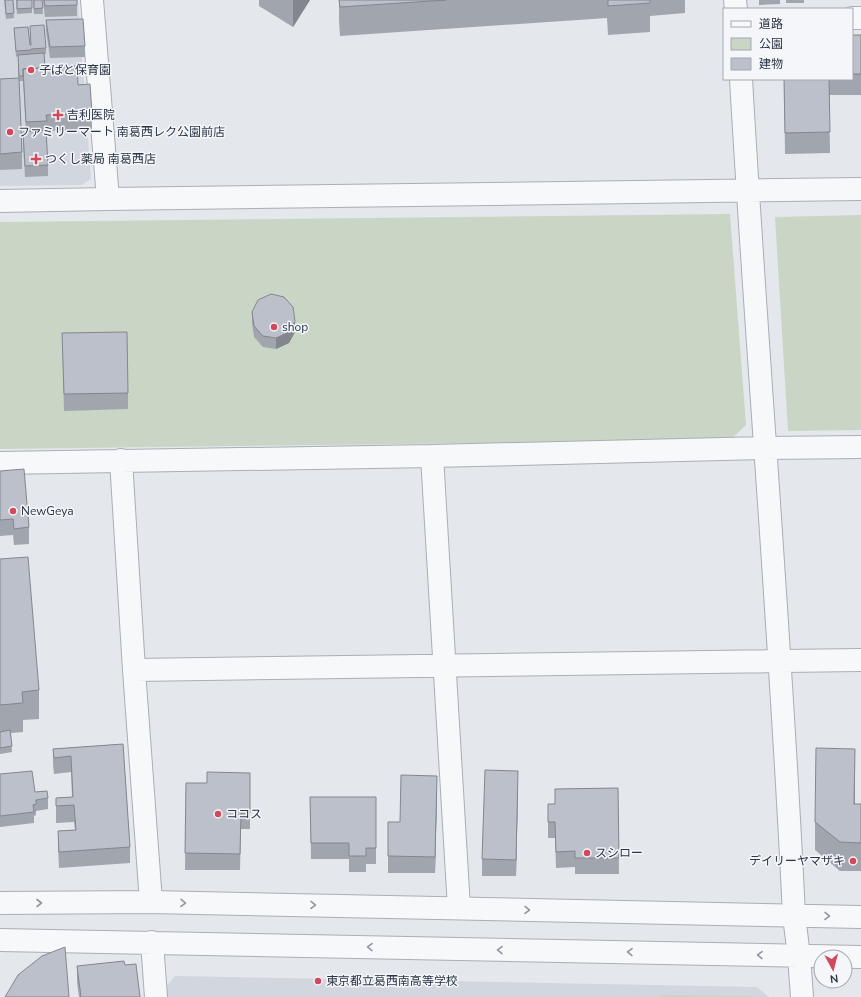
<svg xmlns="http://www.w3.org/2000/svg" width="861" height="997" font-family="'Nunito Sans','Noto Sans JP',sans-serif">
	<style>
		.built { fill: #d2d6de }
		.green { fill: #c9d6c5 }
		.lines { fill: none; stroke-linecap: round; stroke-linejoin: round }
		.minor-casing { stroke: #a9aeb7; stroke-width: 24 }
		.minor { stroke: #f7f8fa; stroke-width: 22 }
		.wall { fill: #a1a5ae }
		.shaded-wall { fill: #83868d }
		.building { fill: #bbc0ca; stroke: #83868d }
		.oneway { stroke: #9196a0 }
		.poi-dot { fill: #d1495b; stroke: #f4f6f9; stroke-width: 1.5 }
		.labels { text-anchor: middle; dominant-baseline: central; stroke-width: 3; stroke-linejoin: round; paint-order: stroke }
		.poi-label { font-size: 12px; fill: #2b3445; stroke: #f4f6f9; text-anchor: start }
	</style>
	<rect width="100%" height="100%" fill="#e4e7ec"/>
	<path class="built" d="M0,0h78l13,179 -9,6 -82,1z
		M175,976l582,11 12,10h-603l-1,-9z"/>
	<path class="green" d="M730,214l16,211 -16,15 -730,9v-227z
		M861,215v215l-73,1 -13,-214z
		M661,995l91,1 1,1h-93z"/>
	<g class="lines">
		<defs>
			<path id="minor" d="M92,0l16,199
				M735,0l1,9
				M852,18h9
				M741,79c16,279 40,557 53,837l5,40 3,41
				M0,201l108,-2 753,-10
				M432,456l27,452
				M121,460l13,210 17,232
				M0,463l432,-7 333,-8 96,-1
				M134,670l727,-10
				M0,903l151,-1 710,15
				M0,940l861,17
				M152,942l4,55"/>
		</defs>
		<use href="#minor" class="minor-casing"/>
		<use href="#minor" class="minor"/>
	</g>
	<path class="wall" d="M4,0h9l1,18 -8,1z
		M16,0h16v13l-15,1z
		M33,0h9l1,14h-9z
		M43,0h34v16l-32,1z
		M259,0h51l-17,27 -34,-21z
		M339,0h346v13l-35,3v16l-42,3 -1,-17 -267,18 -1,-16z
		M759,0h21v4l-21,1z
		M786,0h18v3h-18z
		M46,20l39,26v11l-35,1 -4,-27z
		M30,26l16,22v6h-2l1,14 33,17 14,28v16l-45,2 -1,6 2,28v11l-23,1 -2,-34v-11h3l-3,-51h-4l3,71v17l-22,1v-91l18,-1v-22l-2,1 -2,-29 17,17z
		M852,35h9v60h-32l1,58 -45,1 -1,-75h68z
		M252,312l43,20 -6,11 -13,6 -13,-2 -9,-10 -2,-14z
		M62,333l66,60v16l-64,2z
		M0,471l29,56v17l-15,1 -1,-10 -13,1z
		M0,559l39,131v29l-16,1v12l-12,1 1,19 -12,2z
		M123,744l7,103v16l-71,5 -1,-21v-16l17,-1 -1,-8 -18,1v-25l16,-1 -1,-25 -17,2 -1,-9v-16z
		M250,773v56h-9l-1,41h-55l1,-87h21z
		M0,774l48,24v11l-12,2v4l-2,1v7l-34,4z
		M855,778v26h6v67h-21l-25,-21v-28z
		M518,787l-2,89h-34v-17z
		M618,788l1,86h-44v-7l-19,1 -1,-30h-7v-34h7v-15z
		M437,792l-2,81h-47v-17l12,-34z
		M310,797h66v67h-10v8h-17v-13h-38z
		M125,965l15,32h-61l-2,-15v-16z"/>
	<path class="shaded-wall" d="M293,0h17l-17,27z
		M295,321v11l-6,11 -13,6v-11z
		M855,749v29l-1,54v-28z
		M518,771v16l-2,89v-16z
		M437,776v16l-2,81v-16z"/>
	<path class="building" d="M5,0h8l1,13 -8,1z
		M17,0h15v8l-15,1z
		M34,0h8l1,8 -9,1z
		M44,0h33v5l-32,1z
		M339,0h107l-106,7z
		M608,0h42v3l-42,3z
		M83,19l2,27 -35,1 -4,-27z
		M44,25l2,23 -15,1v1l-15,1 -2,-23 14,-1 2,18h1l-1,-19z
		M852,35h9v39h-9z
		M44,53l1,15 -22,1v7h-4l-1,-21z
		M77,66l1,19 12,-1 2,29 -46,2 1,6 -21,1 -3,-53z
		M19,78l3,74 -22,2v-75z
		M784,79h45l1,53 -45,1z
		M46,130l2,35 -23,1 -2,-34z
		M271,294l13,3 9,10 2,14 -6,11 -13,6 -13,-2 -9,-10 -2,-14 6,-12z
		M127,332l1,61 -64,1 -2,-61z
		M24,469l5,58 -15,2 -1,-10 -13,1v-49z
		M28,557l11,133 -17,2 1,11 -23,2v-146z
		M10,730l2,16 -12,2v-16z
		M123,744l7,103 -71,5 -1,-21 18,-1 -2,-25 -18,1v-8l17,-1 -2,-41 -17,2 -1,-9z
		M816,748l39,1 -1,55h7v39l-21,-1 -25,-20z
		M485,770l33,1 -2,89 -34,-1z
		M32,771l3,21 12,-1 1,7 -12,2v4l-3,1 1,7 -34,4v-42z
		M207,772l43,1v40h-9l-1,41 -55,-1 1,-70h21z
		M401,775l36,1 -2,81 -47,-1v-34h12z
		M618,788l1,70h-44v-7l-19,1 -1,-30h-7v-18h7v-15z
		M310,797h66v51h-10v8h-17v-13h-38z
		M65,947l4,50h-64l13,-22 24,-19z
		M124,961l1,4 11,-1 4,33h-59l-4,-31z"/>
	<defs><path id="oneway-chevron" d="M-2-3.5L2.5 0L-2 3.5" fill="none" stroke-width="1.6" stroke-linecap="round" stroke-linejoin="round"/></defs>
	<g class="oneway">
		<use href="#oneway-chevron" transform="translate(39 903)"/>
		<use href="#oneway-chevron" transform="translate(183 903) rotate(1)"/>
		<use href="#oneway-chevron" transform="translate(313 905) rotate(1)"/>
		<use href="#oneway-chevron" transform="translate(527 910) rotate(1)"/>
		<use href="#oneway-chevron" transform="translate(827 916) rotate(1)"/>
		<use href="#oneway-chevron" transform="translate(370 947) rotate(-179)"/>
		<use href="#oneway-chevron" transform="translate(500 950) rotate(-179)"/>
		<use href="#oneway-chevron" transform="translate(630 952) rotate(-179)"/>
		<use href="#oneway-chevron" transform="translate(760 955) rotate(-179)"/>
	</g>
	<g class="poi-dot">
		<circle cx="31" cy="70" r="4"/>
		<path d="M56 109h4v4h4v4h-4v4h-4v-4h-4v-4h4z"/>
		<circle cx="10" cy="132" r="4"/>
		<path d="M34 153h4v4h4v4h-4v4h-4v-4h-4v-4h4z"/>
		<circle cx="274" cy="327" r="4"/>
		<circle cx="13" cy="511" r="4"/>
		<circle cx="218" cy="814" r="4"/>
		<circle cx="587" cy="853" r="4"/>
		<circle cx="853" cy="861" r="4"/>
		<circle cx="318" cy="981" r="4"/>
	</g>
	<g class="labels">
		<g class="poi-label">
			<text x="39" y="70">子ばと保育園</text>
			<text x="67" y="115">吉利医院</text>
			<text x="18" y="132">ファミリーマート 南葛西レク公園前店</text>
			<text x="45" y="159">つくし薬局 南葛西店</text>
			<text x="282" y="327">shop</text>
			<text x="21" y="511">NewGeya</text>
			<text x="226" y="814">ココス</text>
			<text x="595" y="853">スシロー</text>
			<text x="845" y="861" text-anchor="end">デイリーヤマザキ</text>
			<text x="326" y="981">東京都立葛西南高等学校</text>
		</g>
	</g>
	<rect x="723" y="8" width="130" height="72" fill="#f4f6f9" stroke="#a4a8b1"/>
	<rect x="731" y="21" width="20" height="6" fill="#f7f8fa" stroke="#a4a8b1"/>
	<text x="759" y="28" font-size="12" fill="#2b3445">道路</text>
	<rect x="731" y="38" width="20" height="12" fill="#c9d6c5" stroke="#a4a8b1"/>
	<text x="759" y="48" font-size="12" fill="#2b3445">公園</text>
	<rect x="731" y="58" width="20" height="12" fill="#bbc0ca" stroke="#a4a8b1"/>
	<text x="759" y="68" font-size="12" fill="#2b3445">建物</text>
	<g transform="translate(833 969) rotate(173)"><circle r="19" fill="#f4f6f9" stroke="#a4a8b1"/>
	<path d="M0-3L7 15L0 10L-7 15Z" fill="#d1495b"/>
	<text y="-6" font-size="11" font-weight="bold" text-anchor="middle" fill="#2b3445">N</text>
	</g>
</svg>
